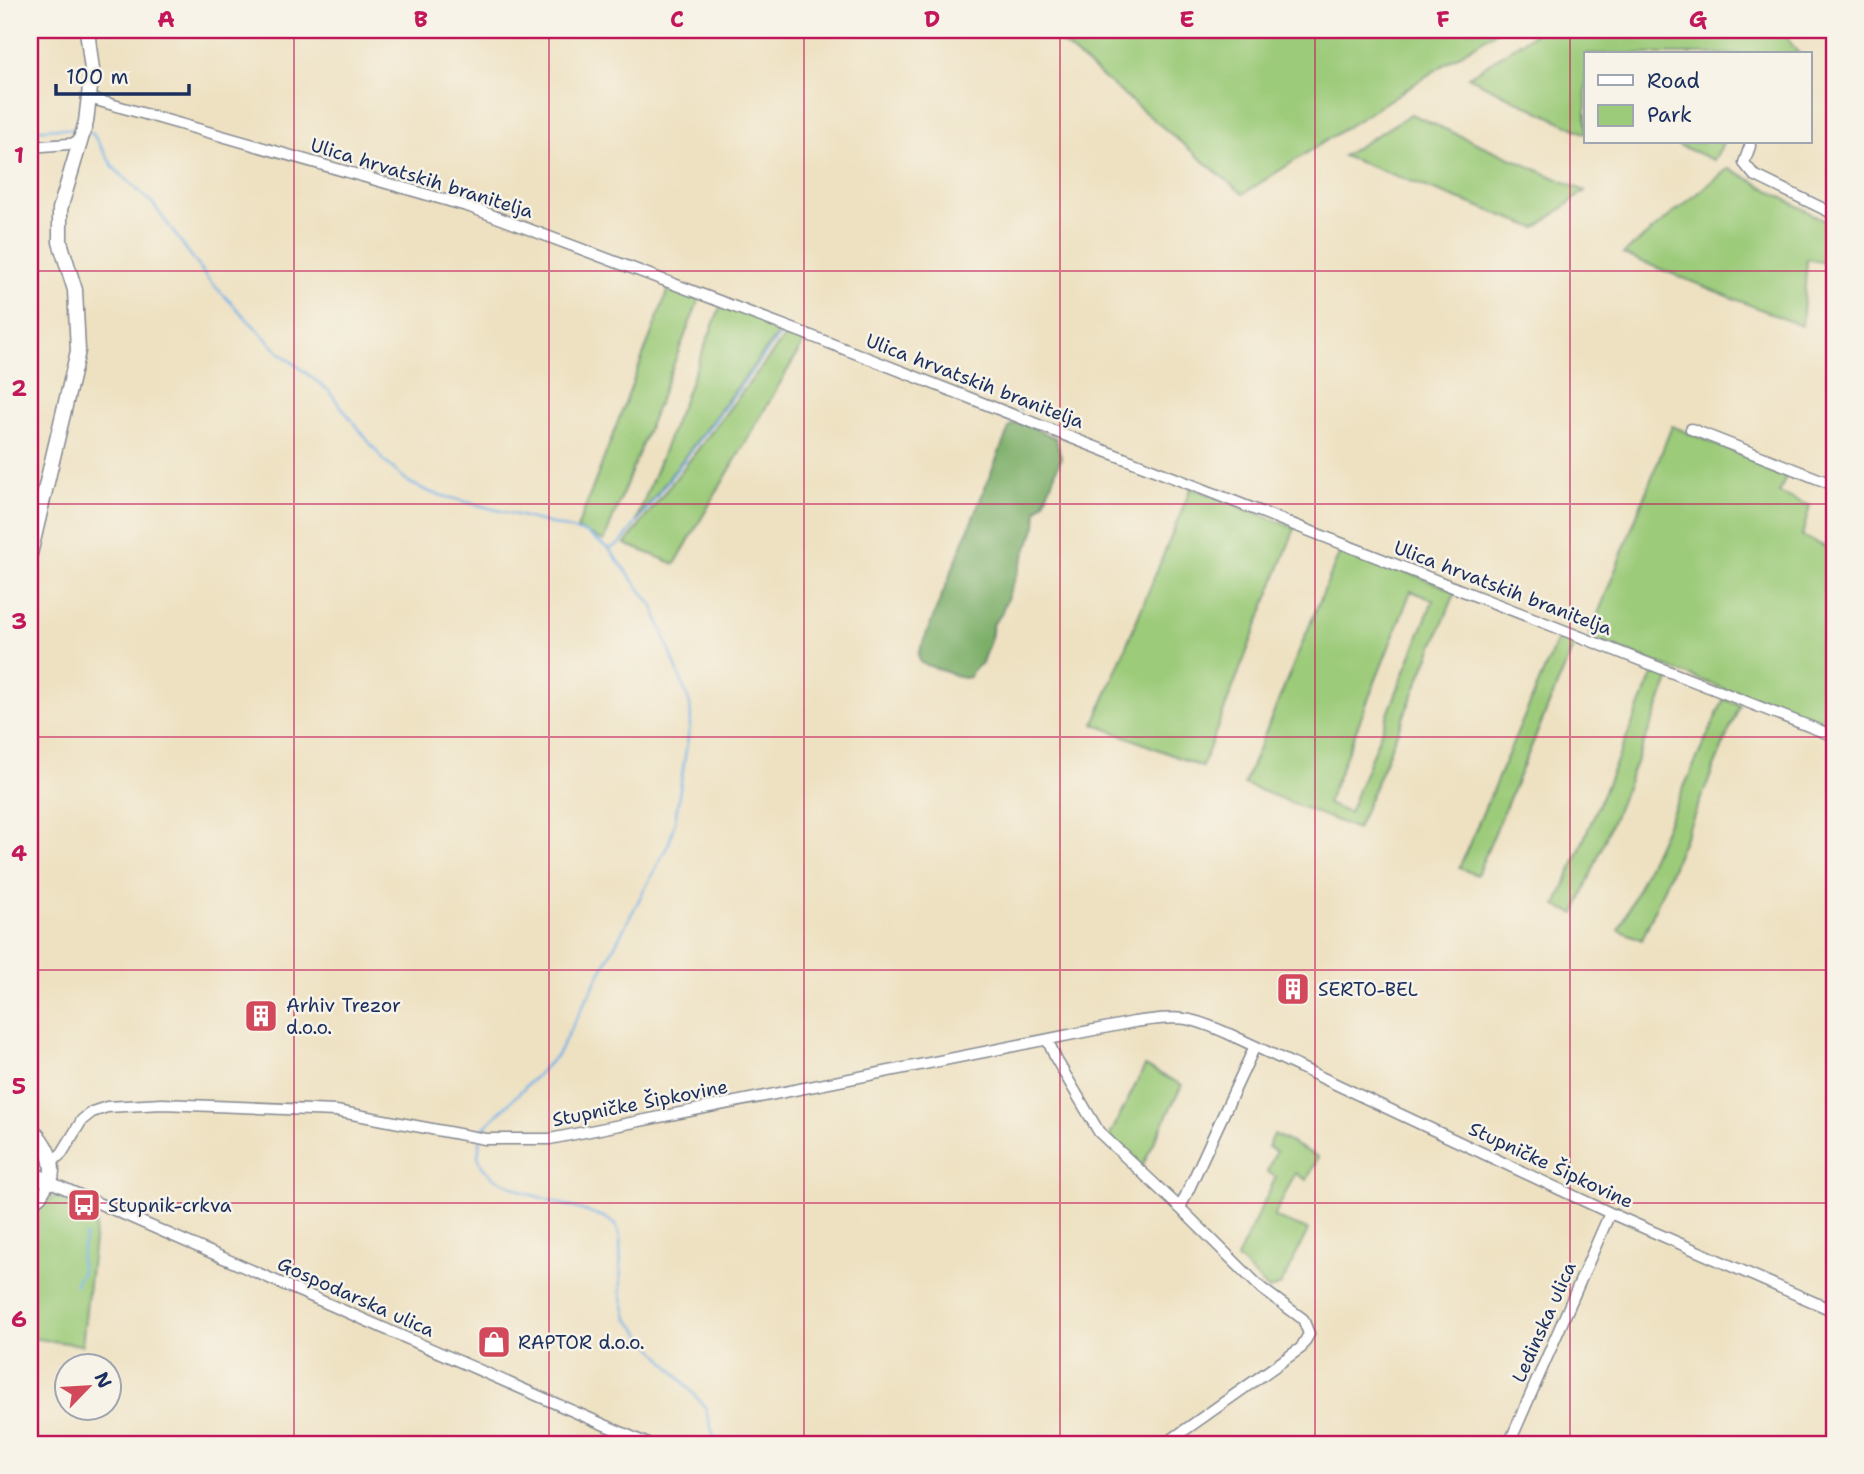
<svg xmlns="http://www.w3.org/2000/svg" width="1864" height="1474" font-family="'Shantell Sans',sans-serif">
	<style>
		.green { fill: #9ccb79; stroke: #5c7d6c; stroke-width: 2; fill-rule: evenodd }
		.forest { fill: #7daf69; stroke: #4c6f64; stroke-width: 2 }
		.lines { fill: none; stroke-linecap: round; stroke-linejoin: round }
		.stream { stroke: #73b1e5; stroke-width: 2.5 }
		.minor-casing { stroke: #848890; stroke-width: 13 }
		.major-casing { stroke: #848890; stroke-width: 17 }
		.minor { stroke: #fff; stroke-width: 10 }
		.major { stroke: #fff; stroke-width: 14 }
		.grid { fill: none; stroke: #c2185b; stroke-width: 2; stroke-opacity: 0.55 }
		.labels { text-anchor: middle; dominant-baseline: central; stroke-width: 5; stroke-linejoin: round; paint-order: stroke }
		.street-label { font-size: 19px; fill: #1b2f5e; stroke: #f7f3e8 }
		.poi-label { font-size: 19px; fill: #1b2f5e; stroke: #f7f3e8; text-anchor: start }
		.neatline { fill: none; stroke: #c2185b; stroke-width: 2.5 }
		.grid-label { font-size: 23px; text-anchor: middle; font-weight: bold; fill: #c2185b }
	</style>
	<rect width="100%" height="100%" fill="#f7f3e8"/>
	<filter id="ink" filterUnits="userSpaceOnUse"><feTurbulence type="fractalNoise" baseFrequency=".0143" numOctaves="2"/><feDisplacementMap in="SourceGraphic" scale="14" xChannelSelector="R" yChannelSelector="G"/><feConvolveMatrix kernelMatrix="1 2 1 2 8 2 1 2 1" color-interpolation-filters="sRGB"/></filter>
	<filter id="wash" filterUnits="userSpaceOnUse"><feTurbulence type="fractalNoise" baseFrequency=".00686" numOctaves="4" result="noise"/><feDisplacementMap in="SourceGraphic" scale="28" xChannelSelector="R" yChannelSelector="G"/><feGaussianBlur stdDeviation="1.57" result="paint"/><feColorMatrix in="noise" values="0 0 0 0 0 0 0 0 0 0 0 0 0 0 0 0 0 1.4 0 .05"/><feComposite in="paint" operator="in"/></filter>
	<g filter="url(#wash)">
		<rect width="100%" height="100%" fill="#eee1c1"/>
		<path class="green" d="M1046,30h452l-255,164z
			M1540,30h241l18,24h-213v80l-118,-57z
			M1411,114l174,77 -49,37 -193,-72z
			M1671,142h53l-10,18z
			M1729,168l105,58v27l-4,11 -23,-5 -5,67 -179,-72z
			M670,285l30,12 -96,244 -27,-12z
			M721,305l61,23 -146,193z
			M787,334l18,6 -130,224 -50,-20z
			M1672,426l115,48 -8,19 31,13 -8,30 32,15v180l-245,-94z
			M1191,488l104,40 -93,239 -108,-43z
			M1342,547l114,44 -99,238 -113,-45zM1411,591l22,9 -84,213 -22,-9z
			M1559,636l16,7 -98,232 -18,-7z
			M1654,672l16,6 -95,236 -19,-8z
			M1724,699l16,6 -98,235 -23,-10z
			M1145,1066l37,19 -40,82 -33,-30z
			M1274,1134l44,23 -11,23 -12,-7 -21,44 34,13 -27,55 -12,5 -32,-32 39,-81 -9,-5 9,-21 -8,-4z
			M56,1196l22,12 19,6 -15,131 -52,-7v-126z"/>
		<path class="forest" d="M1022,423l34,15 5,20 -17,44 -7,8 -1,16 -36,90 -8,9c2,12 -7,26 -10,38l-10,8 -2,6 -7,1 -42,-15 -3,-8 91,-227 4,-4z"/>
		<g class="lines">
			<path class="stream" d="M30,130l30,-2 19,3
				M88,133l5,1 21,34 39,36 55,75 71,73 49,38 57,72 25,21 22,10 154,40 23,16 44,57 37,98 1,14 -16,103 -6,22 -112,212 -75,75v4
				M955,398l54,22 4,-2
				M1020,410l3,-4
				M609,549l12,-6 158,-207 7,-5
				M480,1140l-2,16 4,10 11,11 33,16 78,24 12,8 4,13 1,56 6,24 78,89 11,37
				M76,1285l1,-6 5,-7 -2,-13 6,-24"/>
		</g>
	</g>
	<g filter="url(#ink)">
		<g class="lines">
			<defs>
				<path id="minor" d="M89,98l381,109 331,125 1033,404
					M1750,146l-6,17 10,12 80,39
					M30,147l51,-4
					M1691,429l143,56
					M1048,1041l8,18 43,73 81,76 75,-162
					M52,1162l10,-9 20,-33 10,-8 15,-5 55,-3 174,7 149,28h65l584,-117c45,-6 52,-7 95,12l381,179 224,98
					M30,1206l11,-9 9,-15 598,262
					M1165,1444l136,-96 8,-14 -6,-15 -42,-31 -81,-80
					M1509,1444l101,-231"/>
				<path id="major" d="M30,554l48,-203 -3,-61 -15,-48v-33l26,-87 6,-52 -5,-40
					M30,1128c14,13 27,34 20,54l-20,-9"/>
			</defs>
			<use href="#minor" class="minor-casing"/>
			<use href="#major" class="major-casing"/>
			<use href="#minor" class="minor"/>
			<use href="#major" class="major"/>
		</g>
	</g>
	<path class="grid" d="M294,30v1414M549,30v1414M804,30v1414M1060,30v1414M1315,30v1414M1570,30v1414M30,271h1804M30,504h1804M30,737h1804M30,970h1804M30,1203h1804"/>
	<defs>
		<symbol id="building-square" viewBox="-11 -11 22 22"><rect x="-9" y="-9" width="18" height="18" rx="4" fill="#d1495b" stroke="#f7f3e8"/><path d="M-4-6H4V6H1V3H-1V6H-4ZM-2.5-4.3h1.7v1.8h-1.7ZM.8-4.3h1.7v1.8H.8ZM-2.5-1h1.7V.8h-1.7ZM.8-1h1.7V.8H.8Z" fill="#fff"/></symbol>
		<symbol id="bus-square" viewBox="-11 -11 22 22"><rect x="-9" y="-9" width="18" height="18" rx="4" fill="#d1495b" stroke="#f7f3e8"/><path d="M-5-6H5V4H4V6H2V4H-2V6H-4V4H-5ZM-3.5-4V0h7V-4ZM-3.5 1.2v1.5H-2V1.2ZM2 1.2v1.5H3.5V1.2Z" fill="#fff"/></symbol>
		<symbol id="shop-square" viewBox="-11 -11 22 22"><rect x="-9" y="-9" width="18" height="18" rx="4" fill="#d1495b" stroke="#f7f3e8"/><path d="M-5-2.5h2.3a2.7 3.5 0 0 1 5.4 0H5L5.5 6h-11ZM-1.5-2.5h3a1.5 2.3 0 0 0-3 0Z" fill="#fff"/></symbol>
	</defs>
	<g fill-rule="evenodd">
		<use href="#building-square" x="1274" y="970" width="38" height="38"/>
		<use href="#building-square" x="242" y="997" width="38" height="38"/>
		<use href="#bus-square" x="65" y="1186" width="38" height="38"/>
		<use href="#shop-square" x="475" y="1323" width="38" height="38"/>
	</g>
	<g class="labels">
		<g class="street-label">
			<text transform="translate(422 178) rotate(17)">Ulica hrvatskih branitelja</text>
			<text transform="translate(975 381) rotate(21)">Ulica hrvatskih branitelja</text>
			<text transform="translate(1503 588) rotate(21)">Ulica hrvatskih branitelja</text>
			<text transform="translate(640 1103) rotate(-11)">Stupničke Šipkovine</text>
			<text transform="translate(1551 1165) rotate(25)">Stupničke Šipkovine</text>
			<text transform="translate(356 1297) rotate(24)">Gospodarska ulica</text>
			<text transform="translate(1544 1322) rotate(-66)">Ledinska ulica</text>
		</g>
		<g class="poi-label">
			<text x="1318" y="989">SERTO-BEL</text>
			<text x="286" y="1005">Arhiv Trezor<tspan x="286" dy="22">d.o.o.</tspan></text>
			<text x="108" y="1205">Stupnik-crkva</text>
			<text x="518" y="1342">RAPTOR d.o.o.</text>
		</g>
	</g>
	<rect width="1864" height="1474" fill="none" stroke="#f7f3e8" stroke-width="77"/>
	<rect x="1584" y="52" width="228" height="91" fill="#f7f3e8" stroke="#9fa5b1" stroke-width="2"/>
	<rect x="1598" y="75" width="35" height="10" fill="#ffffff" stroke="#9fa5b1" stroke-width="2"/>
	<text x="1647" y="88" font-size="21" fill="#1b2f5e">Road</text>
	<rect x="1598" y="105" width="35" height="21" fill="#9ccb79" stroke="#9fa5b1" stroke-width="2"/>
	<text x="1647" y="122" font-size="21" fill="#1b2f5e">Park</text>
	<g transform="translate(88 1387) rotate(65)"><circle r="33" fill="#f7f3e8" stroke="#9fa5b1" stroke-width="2"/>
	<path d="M0-5L12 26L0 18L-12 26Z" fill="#d1495b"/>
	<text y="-10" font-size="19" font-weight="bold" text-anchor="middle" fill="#1b2f5e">N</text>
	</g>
	<path d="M56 84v10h133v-10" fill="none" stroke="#1b2f5e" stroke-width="3.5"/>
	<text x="66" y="84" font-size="21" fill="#1b2f5e" stroke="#f7f3e8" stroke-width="5" paint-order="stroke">100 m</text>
	<rect x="38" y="38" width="1788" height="1398" class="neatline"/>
	<g class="grid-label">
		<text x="166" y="27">A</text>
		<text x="421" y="27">B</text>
		<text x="677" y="27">C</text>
		<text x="932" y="27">D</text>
		<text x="1187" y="27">E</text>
		<text x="1443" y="27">F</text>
		<text x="1698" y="27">G</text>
		<text x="19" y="163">1</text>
		<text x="19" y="396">2</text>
		<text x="19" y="629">3</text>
		<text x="19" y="861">4</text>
		<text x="19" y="1094">5</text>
		<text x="19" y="1327">6</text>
	</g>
</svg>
